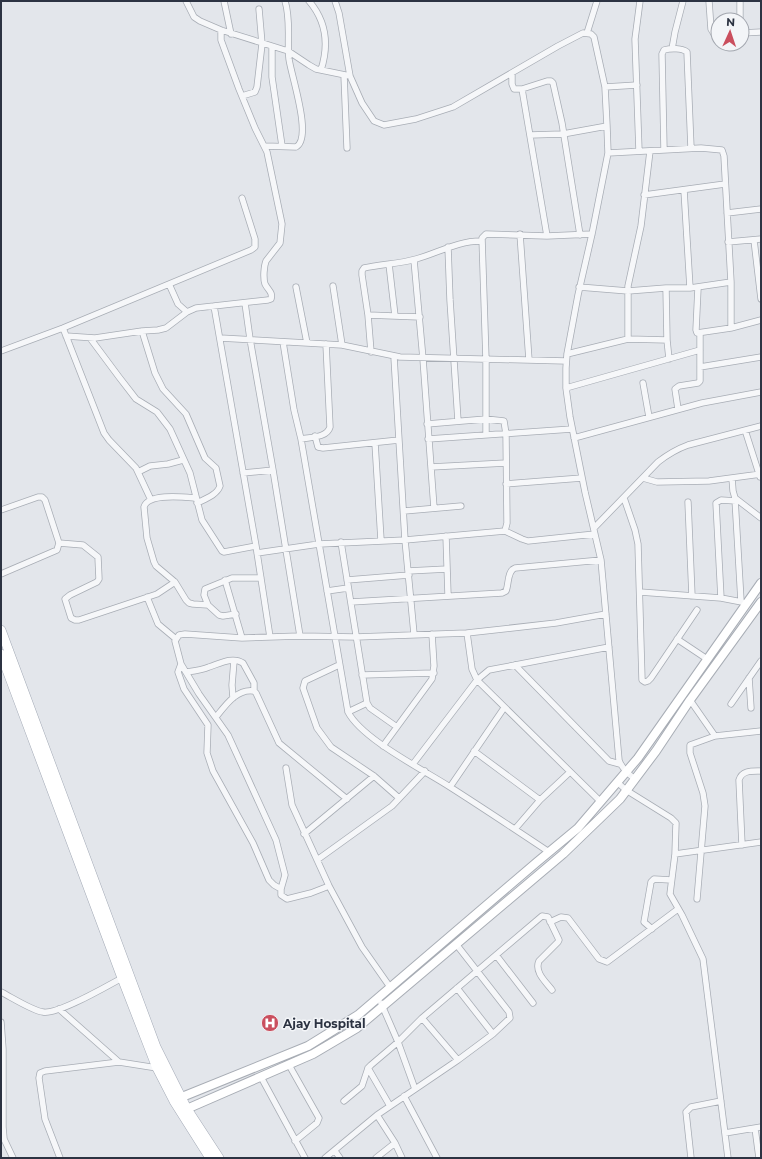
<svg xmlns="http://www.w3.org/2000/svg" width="762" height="1159" font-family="Montserrat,sans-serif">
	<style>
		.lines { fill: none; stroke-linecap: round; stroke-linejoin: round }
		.street-casing { stroke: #a8adb5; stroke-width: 7 }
		.secondary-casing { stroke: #a8adb5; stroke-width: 10 }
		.primary-casing { stroke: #a3aab6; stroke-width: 10 }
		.street { stroke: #f6f7f9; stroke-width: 5.5 }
		.secondary { stroke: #fff; stroke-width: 8 }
		.primary { stroke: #fff; stroke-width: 9 }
		.labels { text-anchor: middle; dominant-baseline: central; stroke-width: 3; stroke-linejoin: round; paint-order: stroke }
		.poi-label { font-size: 12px; font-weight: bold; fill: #2c3342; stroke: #f3f5f8; text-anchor: start }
	</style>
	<rect width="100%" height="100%" fill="#e3e6eb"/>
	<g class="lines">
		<defs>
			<path id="street" d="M186,1l8,16 6,4 21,9 67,21 21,14 7,4 34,7
				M224,1l7,33
				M309,1c18,21 20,44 12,69
				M335,1l4,12 11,63 12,27 12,18 10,4 32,-6 37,-12 105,-61 25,-13 8,1 3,3 11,50 2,39 1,27 -16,81 -14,61 -11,59 -1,14v20l4,29 15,75 16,68 18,200c3,9 9,14 16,19
				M709,1l2,28 3,5h4
				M740,1v19
				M587,33l10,-32
				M742,33l19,-1
				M272,47v30l10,69
				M672,49l3,-17 8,-31
				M512,73v11l2,5h8l25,-8h4l2,2 9,40 18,112
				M344,75l3,73
				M605,87l32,-2
				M522,89l25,147
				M242,96l13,-4 2,-5 5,-43 -3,-35
				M530,135l33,-1 44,-8
				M265,146l31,1c17,-9 -5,-72 -7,-88 -2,-20 2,-39 -4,-58
				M664,150l-2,-96 2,-4c7,-2 18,-2 23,2l4,96
				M639,151l-4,-112 5,-38
				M608,153l93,-5 21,2 2,6 7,126v46
				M684,190l6,98
				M644,195l81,-11
				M727,213l34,-4
				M520,234l9,126
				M754,240l7,59
				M728,242l33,-3
				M448,247l2,53 8,121
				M414,260l9,99 11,149
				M389,264l6,52
				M169,284l9,20 9,8
				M333,286l9,59
				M296,287l11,56
				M579,287l49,4 38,-3h24l41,-6
				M666,288l1,52 2,19
				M698,288l-2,42 1,3 34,-5 30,-8
				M245,303l5,36 23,131 27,166
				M214,306l42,240 14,91
				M368,315l52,2
				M63,328l41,105 5,7 27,28 15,32
				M142,331l13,42 8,16 23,25 19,44 11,10 4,18c-3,9 -15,13 -23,17
				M66,336l29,2 47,-7 16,-1 8,-2 21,-16 9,-4 72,-8 3,-1c2,-7 -3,-9 -6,-15 -2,-6 -1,-18 1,-23l14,-18 2,-19 -15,-72 -12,-24 -16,-39 -18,-49v-10
				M90,338l29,39 17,22 21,13 13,17 20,44 12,47 20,31 2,1 32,-6
				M220,338l122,7 58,12 166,4
				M628,339v-53l13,-60 9,-75
				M283,342l11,68 7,29 47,273c14,27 74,57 102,75 33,21 66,43 99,65
				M1,351l62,-23 188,-78 4,-3v-8l-13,-41
				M371,352l-3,-37 -6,-40v-4l2,-3c17,-4 35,-4 52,-9 22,-6 41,-18 65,-18
				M567,354l61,-15 39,1
				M394,357l11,183 9,94
				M700,367l61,-10
				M643,383l6,34
				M566,388l134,-38
				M678,409l-3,-20 4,-3 19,-3 2,-2v-48
				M745,430l15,47
				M486,435v-75l-4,-122 4,-4 61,2 45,-2
				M315,436l3,11 5,1 76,-8
				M574,438l128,-35 59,-11
				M301,439c9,-2 26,-1 29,-12l-4,-83
				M428,439l144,-10
				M375,443l6,97
				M431,467l75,-4
				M138,472l12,-6 18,-2 15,-4
				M243,473l30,-3
				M643,478l14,4 52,-1 52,-7
				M732,478l1,13 2,7 26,20
				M506,484l76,-6
				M195,498c-12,-1 -47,-5 -51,9l3,31 7,24 2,4 19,16 11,18 3,3 4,1 15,1 11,10 4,1 13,-2
				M624,498l11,32 3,14 4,136 3,2 3,-1 3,-3 46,-68
				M735,499l6,102
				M688,502l4,94
				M1,510l37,-13h4l3,3 14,43 -2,7 -56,24
				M404,511l57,-5
				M594,528l64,-66c9,-7 19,-13 30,-17l73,-19
				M505,531l17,8 6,2 67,-7
				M446,536l2,59
				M341,542l26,161 3,5 27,19
				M59,543l24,2 15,12 1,22 -2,3 -27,13 -5,4 6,19 4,2h4l78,-26 18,-12
				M257,553l62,-9 86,-4 100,-9 2,-8 -1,-89 -2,-13 -18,-2 -59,5
				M408,571l39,-2
				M225,580l17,58
				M347,580l62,-5
				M327,591l21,-3
				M640,592l81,6 26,5
				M147,597l11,27 18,15
				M721,598l-5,-95 5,-3 15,1
				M351,602l151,-9 4,-2c3,-7 1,-20 9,-23l86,-8
				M208,605l-4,-10 1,-6 27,-11h29
				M467,633l5,36 5,11 124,122
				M677,639l30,20
				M181,664l-3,8 6,17 24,36 -1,28 6,18 40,72 16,37 5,5 7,4
				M339,665l-34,16 -2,7 14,40 14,19 43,29 25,22
				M515,665l94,96 11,3
				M187,672c7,-1 15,-2 22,-5 10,-3 23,-11 34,-4l11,20v8
				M362,675l72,-2
				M749,678l2,30
				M233,698l-1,-13 2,-24
				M690,700l25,36
				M731,704l30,-43
				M348,712l19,-9
				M216,717c9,-11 21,-29 38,-26l2,2 23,50 68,56
				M383,746l49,-67 2,-13 -2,-32
				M474,751l66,49
				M413,764l64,-84 12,-10 120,-23
				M286,768l6,37 37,81 33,61 28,40
				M617,782l9,8 45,28 5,5 -1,31 -5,40 12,21 21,44 25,199
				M450,787l54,-79
				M515,829l25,-29 30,-28
				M304,834l70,-58
				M742,845l-3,-65c3,-10 13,-9 22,-9
				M675,854l86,-12
				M317,860l75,-54 33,-35
				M329,886l-18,7 -24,6 -6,-4v-6l4,-14 -9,-35 -48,-105 -29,-41 -18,-30 -6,-23 4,-6 6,-1 57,4 58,-2 56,1 111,-4 89,-10 50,-9
				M697,899l8,-93 -2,-13 -13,-40v-8l25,-9 46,-5
				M550,922l11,-5 7,1 31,41 8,3 71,-53
				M652,929l-8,-7 7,-40 3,-3 17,1
				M496,955l37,48
				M457,988l36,46
				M1,992c10,5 32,19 42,20 15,3 64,-26 79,-34
				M381,1003l17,39 17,47
				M59,1009l60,53
				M422,1018l36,42
				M1,1022l2,27v78l1,12 9,19
				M289,1065l30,53 -2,5 -22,18
				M368,1068l22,38
				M261,1077l44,81
				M404,1096l33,62
				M344,1101l18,-15 6,-18 3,-3 27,-23 24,-24 120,-102 6,1 11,23 -1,2 -19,19c-5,11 7,21 13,29
				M377,1115l18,28 7,15
				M755,1128l4,30
				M725,1133l36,-6
				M335,1151l5,7
				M60,1158l-15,-39 -6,-41 1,-5 5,-2 74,-9 38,6
				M325,1158l52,-43 81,-55 35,-26 17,-16 -1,-6 -53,-68
				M376,1158l19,-15
				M691,1158l-5,-46 5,-5 30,-6"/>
			<path id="secondary" d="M177,1099l131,-53 50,-31 179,-153 41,-34 60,-70 123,-175
				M182,1111l131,-57 44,-26 206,-174 57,-55 36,-48 34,-51 71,-98"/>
			<path id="primary" d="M1,630l155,417 31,62 32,49
				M1,654l121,324 35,90 17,33 36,57"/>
		</defs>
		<use href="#street" class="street-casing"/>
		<use href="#secondary" class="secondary-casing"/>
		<use href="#primary" class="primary-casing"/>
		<use href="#street" class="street"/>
		<use href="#secondary" class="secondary"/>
		<use href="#primary" class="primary"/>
	</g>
	<defs>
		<symbol id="hospital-disc" viewBox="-11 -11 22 22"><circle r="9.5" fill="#ca4f5e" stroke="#f3f5f8"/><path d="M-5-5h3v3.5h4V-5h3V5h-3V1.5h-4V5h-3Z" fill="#fff"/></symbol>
	</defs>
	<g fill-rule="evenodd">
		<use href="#hospital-disc" x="260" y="1013" width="20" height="20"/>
	</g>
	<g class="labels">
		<g class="poi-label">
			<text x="283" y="1023">Ajay Hospital</text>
		</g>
	</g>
	<rect width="762" height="1159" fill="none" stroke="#2c3342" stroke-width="4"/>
	<g transform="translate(730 32) rotate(3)"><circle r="19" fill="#f3f5f8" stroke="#a3a7af"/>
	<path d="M0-3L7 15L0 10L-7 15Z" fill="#ca4f5e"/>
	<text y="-6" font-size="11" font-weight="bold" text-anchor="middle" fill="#2c3342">N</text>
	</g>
</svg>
